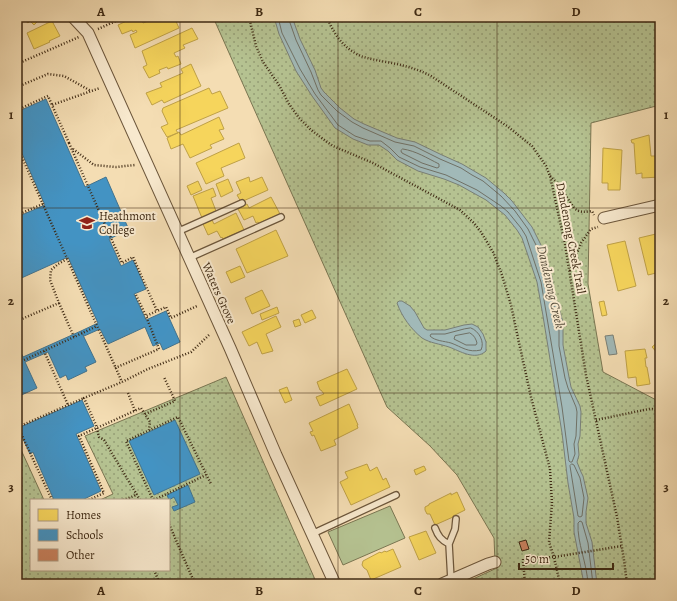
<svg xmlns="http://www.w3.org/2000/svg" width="677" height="601" font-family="Alegreya,serif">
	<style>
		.grass { fill: #b5c291; stroke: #7a7652 }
		.park { fill: url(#park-dots); stroke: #7a7652 }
		.water { fill: #a1b9b8; stroke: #797f76 }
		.homes { fill: #f6d55c; stroke: #bfa146 }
		.schools { fill: #4393c3; stroke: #42738e }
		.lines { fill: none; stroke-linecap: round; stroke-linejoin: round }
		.shore { stroke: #707166; stroke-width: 1 }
		.building { fill: #ca825f; stroke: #3e2913 }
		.service-casing { stroke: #6c563b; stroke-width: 8 }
		.minor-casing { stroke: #6c563b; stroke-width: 13 }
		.path { stroke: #3e2913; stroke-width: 2.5; stroke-dasharray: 1 2; stroke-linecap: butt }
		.service { stroke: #f8e9ce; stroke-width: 5.5 }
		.minor { stroke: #f8e9ce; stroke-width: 11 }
		.grid { fill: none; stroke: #3e2913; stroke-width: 1; stroke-opacity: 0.55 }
		.labels { text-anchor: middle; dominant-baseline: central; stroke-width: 4; stroke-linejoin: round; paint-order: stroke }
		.poi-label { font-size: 12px; fill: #3e2913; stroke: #f8e9ce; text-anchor: start }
		.street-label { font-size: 12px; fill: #3e2913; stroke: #f8e9ce }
		.water-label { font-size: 13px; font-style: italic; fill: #574d3c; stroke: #f8e9ce }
		.neatline { fill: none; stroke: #3e2913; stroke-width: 1.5 }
		.grid-label { font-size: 13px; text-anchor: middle; font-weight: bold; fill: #3e2913 }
	</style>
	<defs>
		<pattern id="park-dots" width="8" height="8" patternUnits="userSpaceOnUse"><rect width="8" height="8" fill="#b5c291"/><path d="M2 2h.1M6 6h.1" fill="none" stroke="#959e75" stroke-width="1.8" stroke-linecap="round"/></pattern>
	</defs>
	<rect width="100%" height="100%" fill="#f4ddb3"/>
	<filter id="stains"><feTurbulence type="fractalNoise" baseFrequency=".005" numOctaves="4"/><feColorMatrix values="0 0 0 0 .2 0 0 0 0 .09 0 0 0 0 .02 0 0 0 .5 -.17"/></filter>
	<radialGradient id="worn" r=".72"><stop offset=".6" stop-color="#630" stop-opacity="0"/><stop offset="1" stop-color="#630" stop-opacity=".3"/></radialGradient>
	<path class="grass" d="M390,506l15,32 -62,27 -15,-33z"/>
	<path class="park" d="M213,17h447v88l-69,18 -3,161 15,88 57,30v182h-198l35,-16 -2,-6 -1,-24 -37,-63 -27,-29 -43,-39z
		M226,377l91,207h-300v-143l27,59h-13v70h138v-70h-69l13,-6 -28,-58z"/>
	<path class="water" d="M274,17h18l8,22 15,31 6,18 3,4 16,16 14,11 10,5 33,14 18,4 27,13 20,9 24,14 18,15 8,8 20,26 12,24 8,26 2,15 9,30v23l6,32 2,10 9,19 1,6 -1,24 -2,8 1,11 -2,7 4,10 2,4 5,22 -2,14v11l6,19 5,42h-13l-10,-52v-14l-6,-35 -6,-50 -19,-117 -6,-34 -15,-44 -5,-8 -12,-15 -19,-15 -27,-15 -15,-6 -26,-8 -21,-11 -9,-9 -9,-6h-11l-15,-6 -18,-11 -23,-32 -16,-25 -17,-37z
		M399,301h3l8,5 5,6 9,16 3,2h18l19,-5 8,-1 6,3 5,7 3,8v9c-11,10 -26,0 -37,-4 -9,-3 -19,-4 -27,-9 -11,-9 -20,-21 -25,-35z
		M613,335l4,19 -8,1 -4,-19z"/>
	<path class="homes" d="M21,17h21l-8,8 -4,-4 -2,2z
		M135,17h8v1l-2,1 2,4 15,-6h16l5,11 -44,20 -5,-13 7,-3 -1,-2 -3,2 -1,-2 -10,4 -4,-9z
		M52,21l8,15 -11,5 1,1 -16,7 -7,-16z
		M192,28l6,11 -15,6 2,3 -11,5 2,4 2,-1 3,8 -13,5 -1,-2 -8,3 1,3 -11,5 -6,-11 4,-2 -5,-14z
		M191,64l10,22 -37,17 -2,-3 -10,5 -6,-12 16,-6 -2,-4 23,-10 -2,-4z
		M209,88l3,6 8,-3 8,17 -52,22 2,3 -11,4 -6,-10 7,-3 -6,-13 1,-3z
		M219,117l5,12 -5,1 5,9 -14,6 2,3 -22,10 -7,-14 -12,5 -4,-11 12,-6 2,3z
		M649,135l2,21h8l1,21 -18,1v-5l-6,1 -2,-31h-2l-1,-3z
		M239,143l6,15 -24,10 3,8 -18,8 -10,-21z
		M603,148l19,2 -2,40h-12v-7h-6z
		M249,177l1,5 12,-5 6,13 -27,12 -4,-7 4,-2 -5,-11z
		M228,179l5,12 -12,6 -5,-13z
		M198,181l4,9 -11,5 -4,-9z
		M213,188l3,8 -5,2 5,13 -14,7 -9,-22z
		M271,197l9,17 -21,9 -1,-1 -2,1 -3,-7 -9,4 -6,-11 9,-5 2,4z
		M236,213l8,17 -21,9 -1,-2 -1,1 -4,-7 -9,4 -5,-11 9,-4 2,4z
		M276,230l12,26 -41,17 -11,-24z
		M660,233v39l-12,3 -9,-37z
		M625,241l11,45 -18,5 -11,-46z
		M240,266l5,11 -14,6 -5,-11z
		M262,290l8,16 -18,8 -7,-16z
		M604,301l3,14 -5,1 -3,-14z
		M277,307l2,6 -17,7 -2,-6z
		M312,310l4,8 -11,5 -4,-8z
		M276,316l5,11 -15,7 7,17 -11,3 -5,-12 -8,4 -7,-14z
		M299,319l2,6 -6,2 -2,-6z
		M660,340v16l-8,-9z
		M645,349l2,9h-2l1,9h1l3,17 -13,2 -1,-9 -8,1 -3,-27z
		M347,369l10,20 -37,17 -4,-9 8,-3 -3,-4h-1l-3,-8z
		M287,387l5,13 -7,3 -6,-13z
		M349,404l9,21h-1l1,3 -24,12 2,5 -15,6 -7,-16 -2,1 -2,-4 3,-1 -4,-8z
		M367,464l3,7 7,-4 6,13 3,-2 4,9 -39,18 -11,-23 8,-4 -3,-6z
		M424,466l2,4 -10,5 -2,-5z
		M457,492l8,18 -12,6v1l-18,8 -5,-11h-3l-2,-4v-3l4,-2v-1l22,-11v2z
		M426,531l10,22 -17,7 -10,-23z
		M393,549l8,18 -30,13 -4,-10 -3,-2 -2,-3 1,-4 17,-9 1,1 4,-2 1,1z"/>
	<path class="schools" d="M46,99l39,88 21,-10 23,53 -20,9 12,27 12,-6 13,29 -12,5 12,26 20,-9 14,31 -17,8 -3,-7 -7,3 -8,-19 -37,17 -8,-15 -16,7 -3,-5 17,-8 -30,-66 -51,23v-63l28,-12 -28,-63v-30z
		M81,331l15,31 -11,5 2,4 -19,9 -2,-5 -6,3 -12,-26 -23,10 12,26 -20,9v-53l6,13z
		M82,400l12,26 -18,8 25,57 -19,9h-28l-21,-48 -3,2 -12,-26z
		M175,420l25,54 -46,21 -25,-54z
		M188,485l7,17 -21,9 -2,-4 6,-2 -4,-8 -5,3 -2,-5z"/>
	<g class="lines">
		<path class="shore" d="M278,17l4,16 18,36 15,25 23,31 17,11 15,5h11l9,7 9,9 21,10 26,8 31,15 24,16 7,6 13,16 5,8 15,46 21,125 7,54 1,1h2l3,-8 -1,-10 2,-8 1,-24 -1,-5 -8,-19 -3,-10 -6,-32v-23l-9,-30 -2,-16 -8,-24 -12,-24 -13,-18 -14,-15 -18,-15 -11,-6 -11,-7 -21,-9 -26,-13 -19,-4 -32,-14 -11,-6 -15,-11 -16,-16 -3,-5 -7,-18 -15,-32 -8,-23
			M403,149c13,2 24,9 36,15v3l-2,1 -15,-5 -20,-10 -1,-2z
			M471,328c8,3 14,14 10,22 -13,3 -19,-3 -30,-7 -7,-2 -16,-2 -21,-7l1,-2h14l19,-5z
			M470,333c4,2 6,6 7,10l-1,2h-10l-12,-6 1,-3z
			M572,464l2,1 6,13 4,20 -2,18 -2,1 -2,-1 -8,-50z
			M588,584c-1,-21 -11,-41 -10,-61l2,-2 2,1 6,21 5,41"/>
	</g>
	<path class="building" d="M526,540l3,9 -7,2 -3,-9z"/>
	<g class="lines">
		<defs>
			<path id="service" d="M177,232l65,-29
				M189,258l92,-41
				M435,528c3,8 6,12 14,16
				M312,534l84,-39
				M451,580l-2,-36 6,-15 1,-10"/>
			<path id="minor" d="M73,17l15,16 142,315 46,107 59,129
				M604,218l56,-13
				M442,584l46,-20 7,-2"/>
		</defs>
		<use href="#service" class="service-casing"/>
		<use href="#minor" class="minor-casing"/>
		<path class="path" d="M249,17l7,29 7,16 16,23 10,19 10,14 12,12 12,9 10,7 40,17 87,47 14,13 7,9 12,20 9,23 9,30 5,24 15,68 19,72 2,34 -3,39 5,15 6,27
			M327,17c6,15 14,28 28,36 8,5 17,6 26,8 18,3 35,7 50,15l76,50 25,20 14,20 4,10 15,68 21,131 31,142 7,43 3,24
			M98,29l27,-12
			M17,64l62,-27
			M17,87l31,-13 16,2 27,15
			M17,110l31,-14 4,9
			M69,143l53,120 11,-6 24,54 9,-4 5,11 26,-12
			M69,143l-17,-38 48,-17
			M17,146l105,236
			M73,149l21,16 22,2 19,-2
			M550,176l8,8 16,24c6,5 11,4 18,3l2,4
			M17,215l26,-11
			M570,271l11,-28 10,-14 7,-2
			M136,295l10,21 11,-5
			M59,303l15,34 23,-11
			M17,321l42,-18 -9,-23 1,-10 7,-6 9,-5
			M44,351l24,54
			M24,360l50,-23
			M115,368l44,-19 -13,-33
			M128,393l7,18
			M145,414l30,-13 -11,-24
			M596,420l53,-11h3l8,2
			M52,500l-34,-73 66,-29
			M89,500l15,-7 -25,-57 62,-28 9,14 -1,8
			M123,500l11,-4 3,-2
			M140,500l-36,-60 -5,-3 -3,-12 -12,-27 38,-16 26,-13 43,-17 18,-17
			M153,500l-27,-59 52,-24 33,67
			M154,500l52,-25
			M169,524l26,60
			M534,558l20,-1 68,-11
			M523,559l2,25
			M154,570l6,14"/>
		<use href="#service" class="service"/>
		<use href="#minor" class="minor"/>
	</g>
	<path class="grid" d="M180,17v567M338,17v567M497,17v567M17,208h643M17,393h643"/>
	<defs>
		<symbol id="school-bare" viewBox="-9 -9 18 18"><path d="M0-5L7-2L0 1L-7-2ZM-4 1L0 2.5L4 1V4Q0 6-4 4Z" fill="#8f2418" stroke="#f8e9ce" stroke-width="2.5" paint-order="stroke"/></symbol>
	</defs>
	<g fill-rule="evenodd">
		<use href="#school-bare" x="76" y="212" width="22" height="22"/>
	</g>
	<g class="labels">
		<g class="poi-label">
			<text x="99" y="216">Heathmont<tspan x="99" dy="14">College</tspan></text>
		</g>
		<g class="street-label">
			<text transform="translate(571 238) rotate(79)">Dandenong Creek Trail</text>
			<text transform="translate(219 293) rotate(66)">Waters Grove</text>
		</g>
		<g class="water-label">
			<text transform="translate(551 287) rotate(77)">Dandenong Creek</text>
		</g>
	</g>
	<rect width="677" height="601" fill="none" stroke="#f4ddb3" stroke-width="44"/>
	<rect x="30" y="499" width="140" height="72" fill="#f8e9ce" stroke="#ae9c83"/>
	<rect x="38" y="509" width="20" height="12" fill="#f6d55c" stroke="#ae9c83"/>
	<text x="66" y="519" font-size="12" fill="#3e2913">Homes</text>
	<rect x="38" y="529" width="20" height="12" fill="#4393c3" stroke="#ae9c83"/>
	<text x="66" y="539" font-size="12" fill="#3e2913">Schools</text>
	<rect x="38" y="549" width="20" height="12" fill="#ca825f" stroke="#ae9c83"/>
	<text x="66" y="559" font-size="12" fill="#3e2913">Other</text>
	<path d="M519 563v6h94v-6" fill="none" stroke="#3e2913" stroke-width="2"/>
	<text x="525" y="563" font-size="12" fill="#3e2913" stroke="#f8e9ce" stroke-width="3" paint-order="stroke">50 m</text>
	<rect x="22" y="22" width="633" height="557" class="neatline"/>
	<g class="grid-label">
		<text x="101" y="16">A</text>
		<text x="259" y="16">B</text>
		<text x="418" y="16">C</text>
		<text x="576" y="16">D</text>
		<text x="11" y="119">1</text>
		<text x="666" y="119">1</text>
		<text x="11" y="305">2</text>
		<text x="666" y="305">2</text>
		<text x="11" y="491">3</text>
		<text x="666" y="491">3</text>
		<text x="101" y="595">A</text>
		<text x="259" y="595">B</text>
		<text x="418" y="595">C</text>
		<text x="576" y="595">D</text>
	</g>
	<rect width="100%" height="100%" filter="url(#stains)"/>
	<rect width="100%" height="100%" fill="url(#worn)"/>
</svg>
